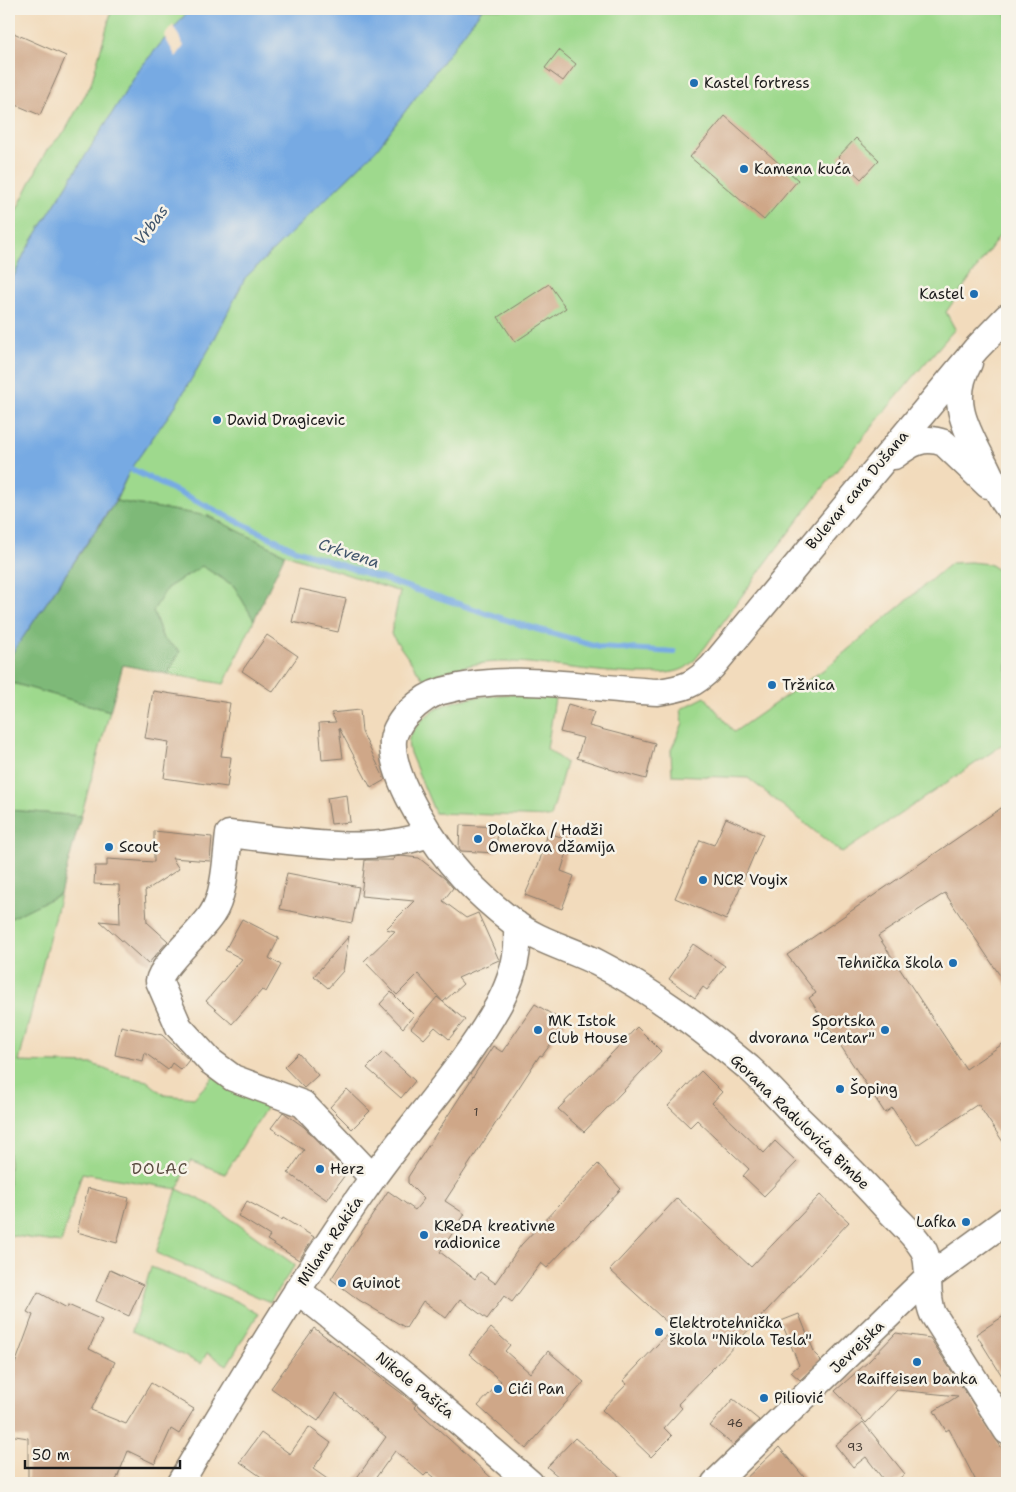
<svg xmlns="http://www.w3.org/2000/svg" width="1016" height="1492" font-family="'Shantell Sans',sans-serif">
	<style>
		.green { fill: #9ed98d; stroke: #5d7a54 }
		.forest { fill: #7eb978; stroke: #4d6a4a }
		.water { fill: #77aae3; stroke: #4a6380 }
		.pier { fill: #f2dbbc }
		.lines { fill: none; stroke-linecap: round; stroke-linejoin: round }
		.stream { stroke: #77aae3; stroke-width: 6 }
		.building { fill: #cfa788 }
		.minor-casing { stroke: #877c6c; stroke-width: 29 }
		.minor { stroke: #fff; stroke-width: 26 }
		.poi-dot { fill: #1f6fb2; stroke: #f7f3e8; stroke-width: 2 }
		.labels { text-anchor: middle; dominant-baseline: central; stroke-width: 5; stroke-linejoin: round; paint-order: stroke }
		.number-label { font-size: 12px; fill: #493f37 }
		.poi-label { font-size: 15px; fill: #1c1c1c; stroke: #f7f3e8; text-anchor: start }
		.street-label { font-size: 15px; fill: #1c1c1c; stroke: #f7f3e8 }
		.water-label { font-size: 16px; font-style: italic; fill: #40556c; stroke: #f7f3e8 }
		.neighbourhood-label { font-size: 16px; letter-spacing: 1px; fill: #5b4d42; stroke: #f7f3e8 }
	</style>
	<rect width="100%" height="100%" fill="#f7f3e8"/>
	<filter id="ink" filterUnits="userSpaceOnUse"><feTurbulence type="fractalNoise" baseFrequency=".02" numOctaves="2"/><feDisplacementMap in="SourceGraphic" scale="10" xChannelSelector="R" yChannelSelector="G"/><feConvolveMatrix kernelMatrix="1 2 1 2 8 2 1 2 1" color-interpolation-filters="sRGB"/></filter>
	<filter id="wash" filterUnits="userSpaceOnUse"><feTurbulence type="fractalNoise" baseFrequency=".0096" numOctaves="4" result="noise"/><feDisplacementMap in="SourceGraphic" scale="20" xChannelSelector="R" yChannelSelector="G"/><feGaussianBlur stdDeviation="1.12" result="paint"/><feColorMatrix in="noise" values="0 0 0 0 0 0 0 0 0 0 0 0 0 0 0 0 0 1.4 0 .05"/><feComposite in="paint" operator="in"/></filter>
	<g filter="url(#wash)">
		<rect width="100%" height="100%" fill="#f2dbbc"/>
		<path class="green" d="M112,9h78l-49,58 -116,185 -16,35v-62l37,-74 19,-20 26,-47z
			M482,9h525v216l-61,87 9,17c-89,101 -172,207 -249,317 -6,7 -11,15 -18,20 -24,20 -141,-4 -176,-4 -36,-1 -56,6 -89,17l-32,-45 9,-42 -115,-38 -77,-38 -92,-15 15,-33 45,-63 36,-61 33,-66 131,-128z
			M970,562l19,2 18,12v166l-165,111 -94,-75 -76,-3 -1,-25 12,-27 -2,-14 24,-12 29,35 92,-64 125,-105z
			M202,566l32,20 20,34 -30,64 -56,-10 12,-23 -17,-12 -10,-29 14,-22z
			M9,682l101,29 -29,105 -72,-6z
			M511,694l44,4 -8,51 19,14 -15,54 -116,-4 -25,-60c-3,-11 -2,-16 5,-25 23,-31 61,-31 96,-34z
			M60,894l-41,168 74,2 21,9 33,8 17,14 30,3 20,-22 59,21 -48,77 -34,-14 -14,29 36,17 82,59 -25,37 -114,-49 21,-64 -95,-16 -21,70 -52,-8v-316z
			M151,1267l87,35 20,12 -31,51 -20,-12 -6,11 -69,-33z"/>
		<path class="forest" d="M116,501l92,15 77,38 -31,66 -20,-34 -32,-20 -35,22 -14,23 10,28 17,12 -12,23 -45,-9 -13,46 -101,-29v-24z
			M9,810l72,6 -21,78 -51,25z"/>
		<path class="water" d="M190,9h292l-106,141 -131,128 -33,66 -36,61 -45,63 -16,33 -106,157v-371l16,-35 116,-185z"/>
		<path class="pier" d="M173,25l11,21 -8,11 -12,-21z"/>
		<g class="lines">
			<path class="stream" d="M125,466l171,84 223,74 81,23 74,5"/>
		</g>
		<g id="blocks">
			<path class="building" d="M9,31l57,25 -26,59 -31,-13z
				M559,50l17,14 -13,17 -18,-13z
				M725,116l73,64 -34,40 -74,-63z
				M856,138l23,22 -18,19 -23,-22z
				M549,284l17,24 -51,34 -17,-25z
				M300,589l46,10 -8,33 -46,-10z
				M267,635l31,21 -25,36 -31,-21z
				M153,691l77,12 -9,53 10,1 -4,30 -63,-9 5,-36 -24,-4z
				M568,704l26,8 -5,14 66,17 -9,36 -37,-10v-1l-32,-10 6,-20 -23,-6z
				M360,710l2,22 23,48 -14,8 -32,-60 4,30 -21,2 -3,-37 17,-1 -5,-9z
				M347,795l3,27 -19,2 -4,-26z
				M1007,804v182l-62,-93 -67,43 88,133 41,-28v107l-29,-44 -61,41 -25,-37 -7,5 -76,-115 7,-5 -29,-38z
				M726,818l37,16 -37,86 -51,-22 25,-58 14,5z
				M460,825l38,2 -2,26 -35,-2 -2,-3z
				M154,831l58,6 -2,24 -38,-3 7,11 -34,22 2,31 21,19 -20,23 -48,-43 20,2 -1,-38 -25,-1 1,-18h12v-7l47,3z
				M548,833l23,7 -10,31 13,5 -12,33 -37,-14 14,-32z
				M401,856l18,2 25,20 9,10 -10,13 23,17 12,-5 21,47 -41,18 5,6 -20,18 -25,-28 -21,21 -33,-34 31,-30 -9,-2 28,-28 -53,-5 4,-36h28l1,-3z
				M287,873l72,14 -7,36 -72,-14z
				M242,919l37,19 -10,20 12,7 -15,27 -4,-2 -30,34 -26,-23 36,-42 -17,-9z
				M349,936l-6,35 -15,17 -14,-12z
				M693,944l32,22 -18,24 -4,-3 -8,11 -26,-19z
				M391,992l23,23 -11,13 -23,-24z
				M437,997l28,23 -16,19 -14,-12 -11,12 -13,-11z
				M535,1004l31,19 -24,33 -2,-1 -95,146 20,13 -25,38 35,27 5,-7 15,11 26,-38 77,-81 23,25 -74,79 -6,-5 -29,39 -8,-6 -17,23 -27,-20 -14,19 -23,-17 -17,27 -47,-28 -28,-21 57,-88 27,19 9,-11 -16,-16v-6l85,-131 9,6z
				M121,1026l41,9 27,25 -8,10 -9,-7 -4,7 -23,-17 -2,8 -28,-6z
				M637,1027l24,24 -77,81 -26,-23z
				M383,1052l32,29 -14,17 -34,-30z
				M298,1053l20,22 -14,13 -20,-21z
				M701,1071l21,21 -10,11 52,50 11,-12 22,21 -33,34 -21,-20 6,-7 -52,-49 -7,7 -22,-21z
				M347,1089l23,22 -18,18 -22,-22z
				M283,1112l21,15 43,45 -20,28 -39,-27 16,-23 -33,-22z
				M88,1188l41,10 -12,45 -40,-11z
				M820,1195l29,27 -108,116 3,-2 -66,68 4,4 -18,20 8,8 -21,21 -49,-47 25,-26 -4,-3 50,-53 -63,-58 67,-72 74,69z
				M247,1201l35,19 1,-2 31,19 -15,23 -32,-20 3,-4 -32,-20z
				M110,1270l33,15 -14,31 -33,-15z
				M38,1292l29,16 1,-3 34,15 -13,29 26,13 -24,48 35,14 25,-41 43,26 -15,25 -8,-5 -16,35 -27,-13 -13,32h-87v-45l-19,-3v-54l24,-66 -6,-3z
				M799,1314l16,40 6,6 -21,20 -9,-8 8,-7 -18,-44z
				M1007,1314v70l-31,-50z
				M314,1328l86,64 16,13 -2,2 83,76h-56l-13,-11 -4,4 -29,-25 -23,32h-19l33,-46 -50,-43 -18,27 -47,-33z
				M491,1328l19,17 -5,6 25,22 18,-22 36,31 -58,67 -48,-43 23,-25 -32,-27z
				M896,1333l34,5 77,118v27h-30l-28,-54 -3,2 -12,-20 24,-15 -61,-6 -31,33 -31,-32 33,-29z
				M733,1399l26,21 -26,25 -23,-19z
				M863,1422l42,52 -12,9h-7l-20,-26 -13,10 -18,-22z
				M309,1427l22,16 -18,26 20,14h-63l-30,-21 21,-29 29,21z
				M575,1438l52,45h-61l-19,-16z
				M779,1447l30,36h-68z"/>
		</g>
	</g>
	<g filter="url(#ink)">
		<use href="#blocks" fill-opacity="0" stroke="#877c6c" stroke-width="1"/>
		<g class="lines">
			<defs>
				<path id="minor" d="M1007,317l-31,32 -264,318c-19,19 -28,21 -54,25 -72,-3 -145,-21 -216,-1 -12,3 -24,12 -33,21 -7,6 -15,19 -16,28 -3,39 44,109 70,137 15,16 32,31 50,45 24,19 58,27 85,41 55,28 104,66 151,105 18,16 34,35 51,52 28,27 56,54 82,83 13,15 31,29 41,46 9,14 1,44 10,65l74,117
					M969,363c-21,38 -2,67 16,102 7,14 13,29 22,41
					M894,456c16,-12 29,-21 50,-13l44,42
					M373,1178l-70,-74 -70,-26 -23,-17 -31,-34 -20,-46c3,-17 42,-49 53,-67 13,-19 14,-56 17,-80 65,7 137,22 200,0
					M297,1290l113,90 120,103
					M180,1483c61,-103 123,-206 192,-304 42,-59 92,-112 127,-175 13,-25 22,-52 17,-80
					M715,1483l211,-204 81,-59"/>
			</defs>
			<use href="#minor" class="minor-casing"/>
			<use href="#minor" class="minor"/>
		</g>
	</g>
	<g class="poi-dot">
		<circle cx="694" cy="83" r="5"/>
		<circle cx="744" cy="169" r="5"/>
		<circle cx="974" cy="294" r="5"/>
		<circle cx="217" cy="420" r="5"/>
		<circle cx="772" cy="685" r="5"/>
		<circle cx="478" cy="839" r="5"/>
		<circle cx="109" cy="847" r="5"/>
		<circle cx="703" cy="880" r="5"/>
		<circle cx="953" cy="963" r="5"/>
		<circle cx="538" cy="1030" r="5"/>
		<circle cx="885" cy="1030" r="5"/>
		<circle cx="840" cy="1089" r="5"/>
		<circle cx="320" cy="1169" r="5"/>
		<circle cx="966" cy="1222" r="5"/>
		<circle cx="424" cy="1235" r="5"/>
		<circle cx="342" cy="1283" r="5"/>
		<circle cx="659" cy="1332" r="5"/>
		<circle cx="917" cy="1362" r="5"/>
		<circle cx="498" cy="1389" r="5"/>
		<circle cx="764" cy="1398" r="5"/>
	</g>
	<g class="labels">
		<g class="number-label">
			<text x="476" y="1112">1</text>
			<text x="735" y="1423">46</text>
			<text x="855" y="1447">93</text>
		</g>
		<g class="poi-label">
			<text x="704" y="83">Kastel fortress</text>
			<text x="754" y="169">Kamena kuća</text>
			<text x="964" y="294" text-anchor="end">Kastel</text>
			<text x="227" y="420">David Dragicevic</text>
			<text x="782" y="685">Tržnica</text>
			<text x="488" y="830">Dolačka / Hadži<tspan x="488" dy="17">Omerova džamija</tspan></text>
			<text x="119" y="847">Scout</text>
			<text x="713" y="880">NCR Voyix</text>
			<text x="943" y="963" text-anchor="end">Tehnička škola</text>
			<text x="548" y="1021">MK Istok<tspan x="548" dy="17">Club House</tspan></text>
			<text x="875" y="1021" text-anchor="end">Sportska<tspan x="875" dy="17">dvorana "Centar"</tspan></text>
			<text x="850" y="1089">Šoping</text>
			<text x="330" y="1169">Herz</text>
			<text x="956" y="1222" text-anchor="end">Lafka</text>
			<text x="434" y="1226">KReDA kreativne<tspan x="434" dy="17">radionice</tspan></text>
			<text x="352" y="1283">Guinot</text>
			<text x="669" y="1323">Elektrotehnička<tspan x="669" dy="17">škola "Nikola Tesla"</tspan></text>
			<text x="917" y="1379" text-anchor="middle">Raiffeisen banka</text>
			<text x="508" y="1389">Cići Pan</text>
			<text x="774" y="1398">Piliović</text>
		</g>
		<g class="street-label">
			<text transform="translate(857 490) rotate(-50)">Bulevar cara Dušana</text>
			<text transform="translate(800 1122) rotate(44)">Gorana Radulovića Bimbe</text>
			<text transform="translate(330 1241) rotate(-56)">Milana Rakića</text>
			<text transform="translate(857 1347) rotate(-44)">Jevrejska</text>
			<text transform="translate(415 1385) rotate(39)">Nikole Pašića</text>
		</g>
		<g class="water-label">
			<text transform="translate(151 225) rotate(-53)">Vrbas</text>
			<text transform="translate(349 553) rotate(18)">Crkvena</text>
		</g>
		<g class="neighbourhood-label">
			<text x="160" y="1168">DOLAC</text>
		</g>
	</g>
	<rect width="1016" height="1492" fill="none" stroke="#f7f3e8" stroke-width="30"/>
	<path d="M25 1460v8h155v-8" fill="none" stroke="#1c1c1c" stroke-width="2.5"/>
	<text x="32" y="1460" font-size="15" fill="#1c1c1c" stroke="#f7f3e8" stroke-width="4" paint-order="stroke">50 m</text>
</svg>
